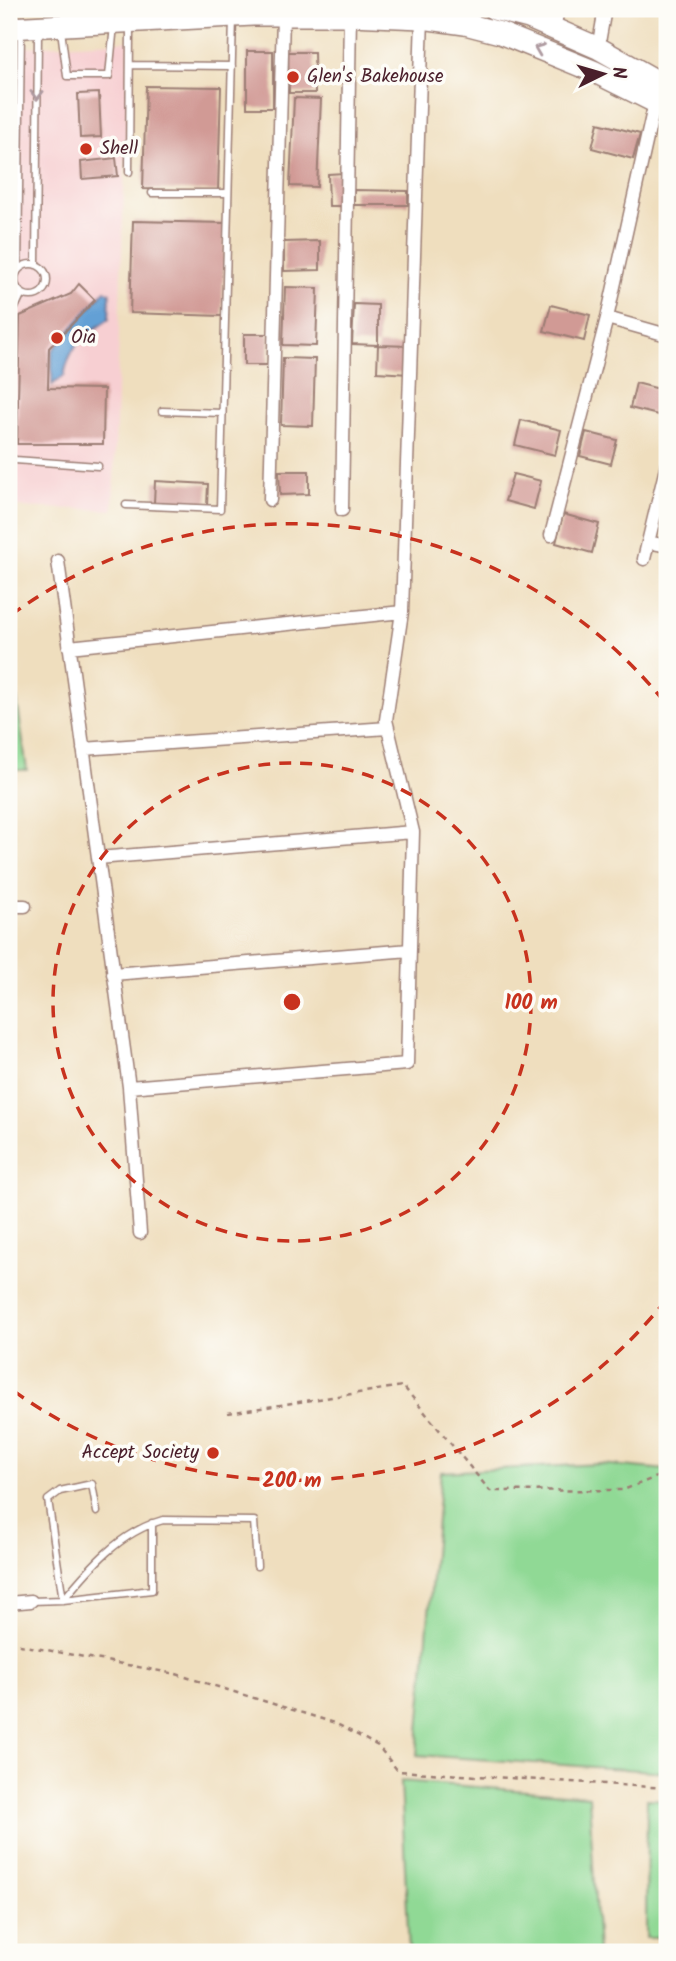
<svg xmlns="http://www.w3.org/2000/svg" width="676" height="1961" font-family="Kalam,sans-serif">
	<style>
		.built { fill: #f7cfd2 }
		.green { fill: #90d995; stroke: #6d7c60; stroke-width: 2 }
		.water { fill: #64a0d5; stroke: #576080; stroke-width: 2 }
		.building { fill: #d19a95 }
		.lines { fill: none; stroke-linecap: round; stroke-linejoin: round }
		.service-casing { stroke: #9c7e74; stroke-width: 9 }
		.minor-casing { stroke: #9c7e74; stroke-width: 15 }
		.primary-casing { stroke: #9c7e74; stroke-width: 24 }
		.path { stroke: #9c7e74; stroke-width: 2.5; stroke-dasharray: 5 5; stroke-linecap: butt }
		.service { stroke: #fff; stroke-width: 6 }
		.minor { stroke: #fff; stroke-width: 12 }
		.primary { stroke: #fff; stroke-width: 21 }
		.oneway { stroke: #ae9aa0 }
		.ring { fill: none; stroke: #c8321e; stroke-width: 3.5; stroke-dasharray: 12 9 }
		.poi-dot { fill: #c8321e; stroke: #fdfcf7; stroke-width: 2.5 }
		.labels { text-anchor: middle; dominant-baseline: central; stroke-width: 7; stroke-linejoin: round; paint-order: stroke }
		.poi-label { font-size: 19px; fill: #4a1f2b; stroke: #fdfcf7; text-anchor: start }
		.centre { fill: #c8321e; stroke: #fdfcf7; stroke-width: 3.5 }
		.ring-label { font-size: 21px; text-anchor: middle; font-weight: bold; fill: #c8321e; stroke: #fdfcf7; stroke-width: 7; stroke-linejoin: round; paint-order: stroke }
	</style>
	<rect width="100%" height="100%" fill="#fdfcf7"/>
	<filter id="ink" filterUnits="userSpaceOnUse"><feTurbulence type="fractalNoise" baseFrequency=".0143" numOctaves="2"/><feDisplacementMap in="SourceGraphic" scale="14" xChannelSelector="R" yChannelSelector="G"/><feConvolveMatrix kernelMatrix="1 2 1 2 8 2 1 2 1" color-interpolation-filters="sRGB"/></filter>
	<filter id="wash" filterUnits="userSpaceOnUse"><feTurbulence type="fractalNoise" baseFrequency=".00686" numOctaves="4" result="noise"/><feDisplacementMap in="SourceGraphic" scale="28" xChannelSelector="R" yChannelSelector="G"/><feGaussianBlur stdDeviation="1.57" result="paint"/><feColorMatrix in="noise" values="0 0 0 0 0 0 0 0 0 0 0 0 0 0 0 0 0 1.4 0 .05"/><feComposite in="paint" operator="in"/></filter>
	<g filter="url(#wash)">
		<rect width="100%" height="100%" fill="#efdebe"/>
		<path class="built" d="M129,41l-16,469 -104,-3v-459z"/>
		<path class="green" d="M9,644l18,126h-18z
			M600,1464l67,6v302l-250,-17 24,-283z
			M401,1781l188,15 9,156h-189z
			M647,1799l20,1v138h-21z"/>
		<path class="water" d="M105,290l5,3 -1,26c-26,18 -39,25 -45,57l-12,9v-34z"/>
		<g id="blocks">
			<path class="building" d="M247,51h26v57h-26z
				M288,52h26l1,41h-26z
				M146,86l75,1 -3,104 -75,-2z
				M99,93l2,44 -21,1 -2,-44z
				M294,98l27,1 -4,88 -27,-1z
				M598,123l42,11 -7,25 -41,-11z
				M116,158l2,18 -36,3 -1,-17z
				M344,173v33h-15l-1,-32z
				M354,190l54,1v14h-54z
				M133,221l92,2 -3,93 -92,-3z
				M320,241v29l-36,1v-29z
				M79,284l16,16 -46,48 -1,40 56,1 -1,55h-86l3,-128 51,-22z
				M285,287l33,1 -2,58 -33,-1z
				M354,304l24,1v40l-26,-1z
				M551,305l39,10 -6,26 -40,-10z
				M244,334h25l-1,31h-24z
				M378,345l32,1 -1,28 -32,-2z
				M283,358l32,1 -2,67 -32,-1z
				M636,383l31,8 -5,25 -32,-8z
				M521,420l40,10 -6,25 -40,-10z
				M586,432l31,8 -6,24 -31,-8z
				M279,471h30v23l-29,1z
				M513,474l28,7 -7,28 -29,-8z
				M155,481l53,3 -1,22 -53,-3z
				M563,514l36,10 -7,29 -36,-10z"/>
		</g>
	</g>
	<g filter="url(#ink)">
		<use href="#blocks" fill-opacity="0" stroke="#9c7e74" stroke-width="2"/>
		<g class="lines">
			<defs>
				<path id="service" d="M61,30l6,46h42l5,-51
					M130,65l102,1
					M129,172l1,-145
					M152,193h76
					M15 280a16 16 0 1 1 32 0a16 16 0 1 1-32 0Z
					M36,265l2,-233
					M18,270l3,-240
					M9,388l4,-76 9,-19
					M162,411l60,2
					M9,456l6,4 83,6
					M126,505l94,4 13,-491
					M63,1600c27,-33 57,-68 100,-80l91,1 3,45
					M63,1600l-15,-100 12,-9 32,-7 5,28
					M31,1601l32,-1 89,-10v-67"/>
				<path id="minor" d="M554,29l4,-20
					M598,48l7,-39
					M607,318l60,17
					M270,500l13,-484
					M342,510l8,-495
					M551,535l56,-217 48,-216 12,-31
					M648,542l19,4
					M644,559l23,-95
					M58,561l71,526 11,146
					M69,647l333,-35
					M83,749l305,-21
					M98,858l315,-26
					M9,906h16
					M113,974l297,-24
					M129,1087l278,-23 6,-232 -27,-112 16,-108 20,-594
					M9,1603l22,-2"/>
				<path id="primary" d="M494,9l35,9 69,30 69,39
					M9,28l244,-13h97l72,3 43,6 35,9 93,38 74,37"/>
			</defs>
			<use href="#service" class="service-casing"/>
			<use href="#minor" class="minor-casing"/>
			<use href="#primary" class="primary-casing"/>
			<path class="path" d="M228,1413l175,-27 87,105 133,-1 44,-17
				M9,1643l167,31 159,49 43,23 20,25 269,17"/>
			<use href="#service" class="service"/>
			<use href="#minor" class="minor"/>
			<use href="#primary" class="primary"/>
		</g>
		<defs><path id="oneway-chevron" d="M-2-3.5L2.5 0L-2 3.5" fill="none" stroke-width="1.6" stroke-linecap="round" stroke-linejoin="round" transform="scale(1.75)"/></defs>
		<g class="oneway">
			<use href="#oneway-chevron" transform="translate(539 49) rotate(-158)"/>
			<use href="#oneway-chevron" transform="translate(37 95) rotate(90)"/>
		</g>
	</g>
	<g class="ring">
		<circle cx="292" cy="1002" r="239"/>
		<path d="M666 1300A478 478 0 0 1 11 1389M11 615A478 478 0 0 1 666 704"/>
	</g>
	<g class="poi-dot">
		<circle cx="293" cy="77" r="7"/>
		<circle cx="86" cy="149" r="7"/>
		<circle cx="57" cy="338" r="7"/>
		<circle cx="213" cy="1453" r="7"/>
	</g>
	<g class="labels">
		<g class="poi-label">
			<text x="307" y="77">Glen's Bakehouse</text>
			<text x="100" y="149">Shell</text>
			<text x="71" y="338">Oia</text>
			<text x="199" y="1453" text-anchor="end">Accept Society</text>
		</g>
	</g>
	<circle cx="292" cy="1002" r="10" class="centre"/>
	<g class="ring-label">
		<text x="531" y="1009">100 m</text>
		<text x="292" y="1487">200 m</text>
	</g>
	<rect width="676" height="1961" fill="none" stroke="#fdfcf7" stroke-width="35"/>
	<g transform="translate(603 74) rotate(85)" stroke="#fdfcf7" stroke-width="5" paint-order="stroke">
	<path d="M0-5L12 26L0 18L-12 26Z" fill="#4a1f2b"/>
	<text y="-10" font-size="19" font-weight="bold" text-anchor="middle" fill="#4a1f2b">N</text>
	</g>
</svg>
